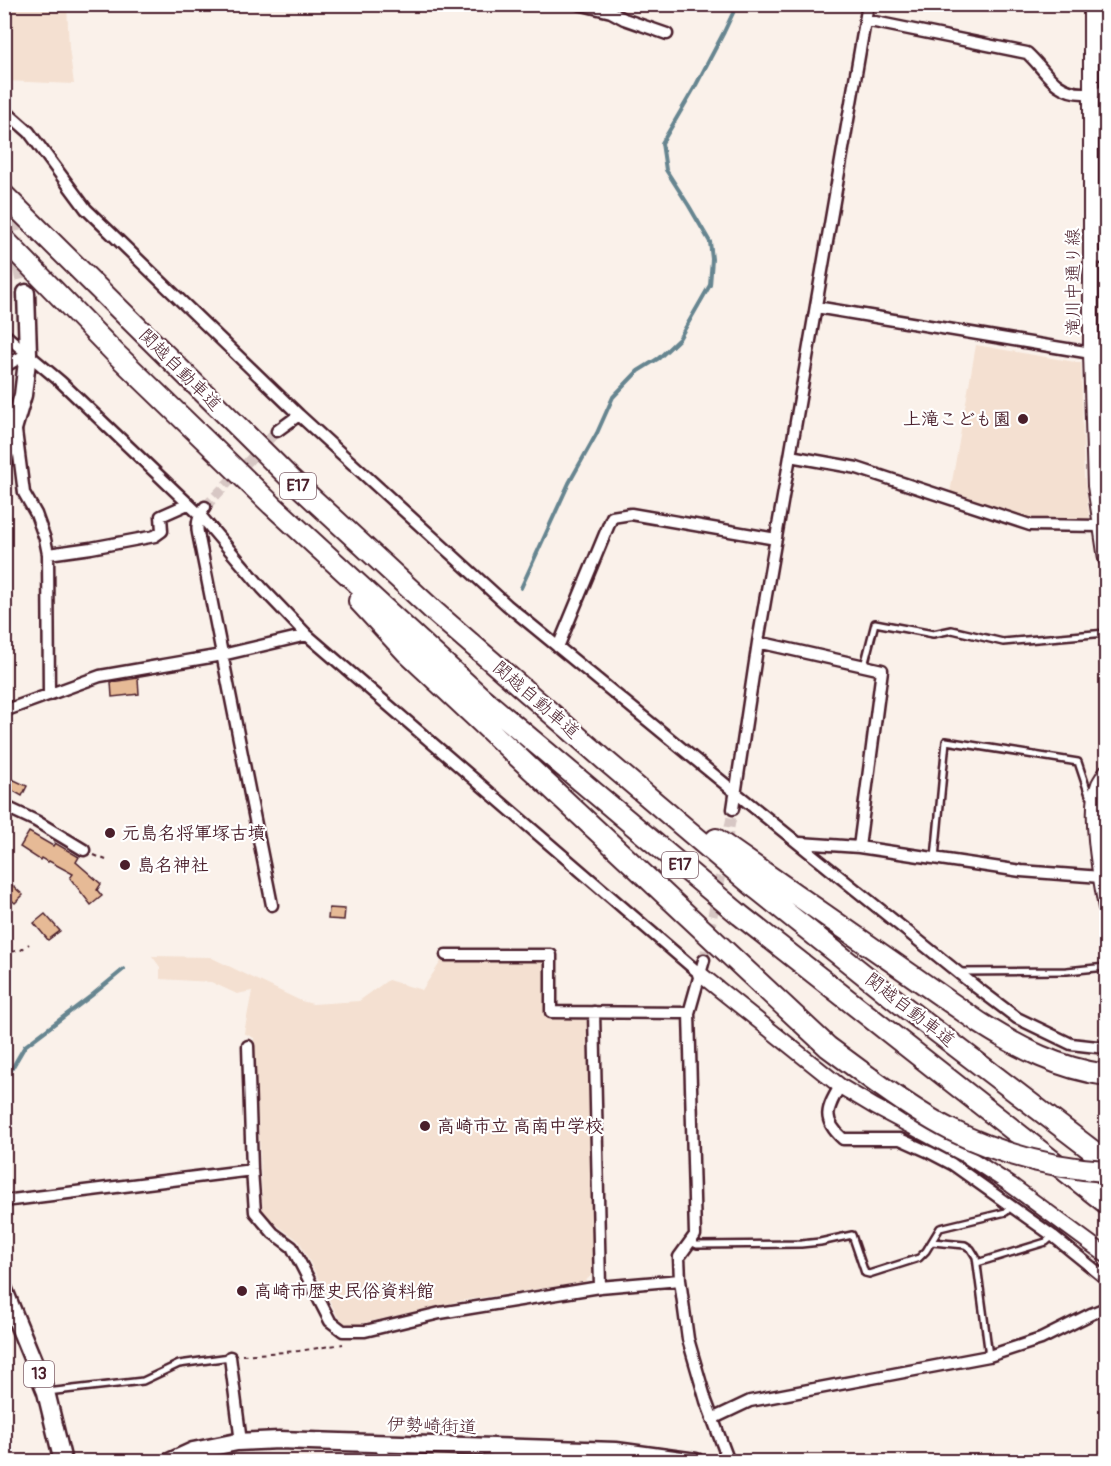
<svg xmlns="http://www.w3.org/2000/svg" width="1111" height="1466" font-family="Pangolin,'Klee One',sans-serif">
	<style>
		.built { fill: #f4e0d1 }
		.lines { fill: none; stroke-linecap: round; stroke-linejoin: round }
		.stream { stroke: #668590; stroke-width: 4 }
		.building { fill: #e6ba96; stroke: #4a1f2b; stroke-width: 1.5 }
		.minor-tunnel { stroke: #d7c7c4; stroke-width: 10; stroke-dasharray: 10 5; stroke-linecap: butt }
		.primary-tunnel { stroke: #d7c7c4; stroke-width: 16; stroke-dasharray: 16 8; stroke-linecap: butt }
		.service-casing { stroke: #4a1f2b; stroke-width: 10 }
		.minor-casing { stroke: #4a1f2b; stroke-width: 15 }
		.tertiary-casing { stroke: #4a1f2b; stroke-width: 18 }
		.primary-casing { stroke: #4a1f2b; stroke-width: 21 }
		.motorway-casing { stroke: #4a1f2b; stroke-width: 24 }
		.path { stroke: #4a1f2b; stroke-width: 2; stroke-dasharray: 4.5 4.5; stroke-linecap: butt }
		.service { stroke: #fff; stroke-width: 5 }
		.minor { stroke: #fff; stroke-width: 10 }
		.tertiary { stroke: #fff; stroke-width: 14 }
		.primary { stroke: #fff; stroke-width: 16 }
		.motorway { stroke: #fff; stroke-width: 20 }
		.motorway-bridge-casing { stroke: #4a1f2b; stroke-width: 24; stroke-linecap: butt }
		.motorway-bridge { stroke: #fff; stroke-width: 20 }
		.poi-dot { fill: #4a1f2b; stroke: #fff; stroke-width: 2 }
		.labels { text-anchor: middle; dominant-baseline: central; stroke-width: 4.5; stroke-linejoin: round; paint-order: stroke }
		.shield { fill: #fff; stroke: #80626b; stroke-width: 1.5 }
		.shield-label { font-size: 16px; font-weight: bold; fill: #4a1f2b }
		.street-label { font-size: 18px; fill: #4a1f2b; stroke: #fff }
		.poi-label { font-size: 18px; font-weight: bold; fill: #4a1f2b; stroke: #fff; text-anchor: start }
	</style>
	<rect width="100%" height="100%" fill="#faf1ea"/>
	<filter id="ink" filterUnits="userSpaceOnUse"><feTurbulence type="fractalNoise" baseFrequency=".0167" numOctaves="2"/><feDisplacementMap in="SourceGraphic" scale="12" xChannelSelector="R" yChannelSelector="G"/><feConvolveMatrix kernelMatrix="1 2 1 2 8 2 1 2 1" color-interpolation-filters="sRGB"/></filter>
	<g filter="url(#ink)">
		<path class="built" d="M4,5h63l2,43 5,36 -69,-3z
			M976,345l105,18 3,113 6,45h-58l-82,-28z
			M152,956l58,1 91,44 12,3 46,-3 29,-21 34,10 20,-30 99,-2 5,4v54l38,2 6,7 4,248 -10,9 -124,19 -104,24 -12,-2 -7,-8 -38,-74 -36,-26 -9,-177 -10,-5 8,-42 -15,3 -26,-12 -51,-3v-12z"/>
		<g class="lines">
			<path class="stream" d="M521,588l48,-105 28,-50 16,-36 25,-26 21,-13 20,-19 31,-54 2,-26 -2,-17 -21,-36 -23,-36 -4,-27 34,-58 28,-53 9,-19 2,-9
				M4,1082l21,-36 66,-50 33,-27"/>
		</g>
		<path class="building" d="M138,678l1,16 -27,3 -1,-15z
			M12,779l15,7 -5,10 -14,-8z
			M29,832l24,14 2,-3 24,14 -3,5 25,22 -4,6 5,6 -11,9 -21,-27 3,-4 -24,-13 -1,1 -7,-4 -1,2 -20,-13z
			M4,878l19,17 -8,8 -11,-10z
			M329,908l16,1 -1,11 -16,-1z
			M45,914l15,17 -12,9 -14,-17z"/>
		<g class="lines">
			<path class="minor-tunnel" d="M205,507l72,-76
				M704,960l29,-151"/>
			<path class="primary-tunnel" d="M5,193l21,100"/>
			<defs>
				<path id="service" d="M864,666l11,-43 58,11 19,-4 51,12 103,-9
					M935,858l11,-117 132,21 11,33 5,5
					M959,972l108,-1 39,-4
					M690,1242l7,3 104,-1 19,-2 32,-7 13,38 4,1 50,-16 7,-7 14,-23 66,-16 5,-6
					M932,1242l33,3 6,4 5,8 13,99
					M977,1263l69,-21 7,-6
					M47,1392l96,-11 36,-17 51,-7"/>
				<path id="minor" d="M578,4l33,8 13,7 43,15
					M865,20l162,33c19,17 27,40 56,40 8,1 16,1 23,-3
					M4,110l25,22 57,77 213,206 208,190 229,188 240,194 41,31 54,26 35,4
					M1092,257l14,1
					M816,307l275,46
					M4,334l57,48 138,132 63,74 45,47 393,339
					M4,367l24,-14
					M16,431l8,62 12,21 9,25 3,15 1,141
					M277,431l22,-16
					M790,456l67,12 173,57 71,1
					M205,507c-6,8 -9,16 -7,26l74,372
					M48,554l43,-6 64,-12 7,-5 -1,-15 27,-12
					M758,642l124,28 -23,177
					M558,647l54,-130 19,-3 145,25
					M4,711l96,-35 122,-21 85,-20
					M4,806l32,15 48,29
					M733,809l25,-167 110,-638
					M800,843l59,4 162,24 80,6
					M446,955h105v57l138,1
					M704,960l-15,53 6,222 -16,22 1,23 8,59 18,62 23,61
					M594,1012l6,275
					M248,1046l4,124 3,42 18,21 19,14 38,74 13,10h22l75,-18 160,-26 80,-7
					M840,1086c-13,23 -19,33 3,53h57l29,13 23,12 101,72 53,43
					M4,1201l248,-31
					M230,1357l11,85
					M712,1419l38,-18 239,-45 52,-17 50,-25 15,-6
					M379,1443l8,19"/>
				<path id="tertiary" d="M1091,4v349l4,133 11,73
					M1106,772c-2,4 -5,8 -7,12 -11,26 2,95 7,124
					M700,974l140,112 35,21 87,46 49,32 95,70"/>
				<path id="primary" d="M4,460l19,-65 5,-42 -2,-60
					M4,1290l42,102 17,70
					M169,1462l24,-11 44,-9 42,-2 337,11 80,11"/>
				<path id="motorway" d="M4,195l286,283 146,135 170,148 151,128 150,120 199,152
					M4,239l111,114 157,152 210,193 258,217 366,288
					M359,601l48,52 421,394 42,31
					M716,839l264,184c41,26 78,45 126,52"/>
			</defs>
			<use href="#service" class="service-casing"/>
			<use href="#minor" class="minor-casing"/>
			<use href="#tertiary" class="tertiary-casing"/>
			<use href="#primary" class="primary-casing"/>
			<use href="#motorway" class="motorway-casing"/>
			<path class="path" d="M94,855l12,5
				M4,948l6,4 11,-2 8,-6
				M242,1355l57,-4 44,-7"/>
			<use href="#service" class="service"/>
			<use href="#minor" class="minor"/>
			<use href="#tertiary" class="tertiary"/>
			<use href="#primary" class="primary"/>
			<use href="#motorway" class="motorway"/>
			<defs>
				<path id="motorway-bridge" d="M870,1078c26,19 53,38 81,52 49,24 102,38 155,41"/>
			</defs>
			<use href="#motorway-bridge" class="motorway-bridge-casing"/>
			<use href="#motorway-bridge" class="motorway-bridge"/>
		</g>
	</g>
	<g class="poi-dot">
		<circle cx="1023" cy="419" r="6"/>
		<circle cx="110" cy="833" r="6"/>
		<circle cx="125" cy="865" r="6"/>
		<circle cx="425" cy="1126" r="6"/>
		<circle cx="242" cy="1291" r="6"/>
	</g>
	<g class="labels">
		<g class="shield">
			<rect x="280" y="473" width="36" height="26" rx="4.5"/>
			<rect x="662" y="852" width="36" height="26" rx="4.5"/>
			<rect x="24" y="1361" width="30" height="26" rx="4.5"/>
		</g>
		<g class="shield-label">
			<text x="298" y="486">E17</text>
			<text x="680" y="865">E17</text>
			<text x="39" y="1374">13</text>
		</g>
		<g class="street-label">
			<text transform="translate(1073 282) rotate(-90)">滝川中通り線</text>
			<text transform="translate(180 370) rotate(45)">関越自動車道</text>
			<text transform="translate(536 700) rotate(41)">関越自動車道</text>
			<text transform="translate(910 1010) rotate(38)">関越自動車道</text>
			<text transform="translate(432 1426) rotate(2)">伊勢崎街道</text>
		</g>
		<g class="poi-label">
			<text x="1011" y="419" text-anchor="end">上滝こども園</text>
			<text x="122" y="833">元島名将軍塚古墳</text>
			<text x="137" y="865">島名神社</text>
			<text x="437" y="1126">高崎市立 高南中学校</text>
			<text x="254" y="1291">高崎市歴史民俗資料館</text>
		</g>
	</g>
	<rect width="1111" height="1466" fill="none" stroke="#fff" stroke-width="24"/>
	<rect x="12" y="12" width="1087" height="1442" fill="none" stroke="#4a1f2b" stroke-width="2" filter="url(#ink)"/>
</svg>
